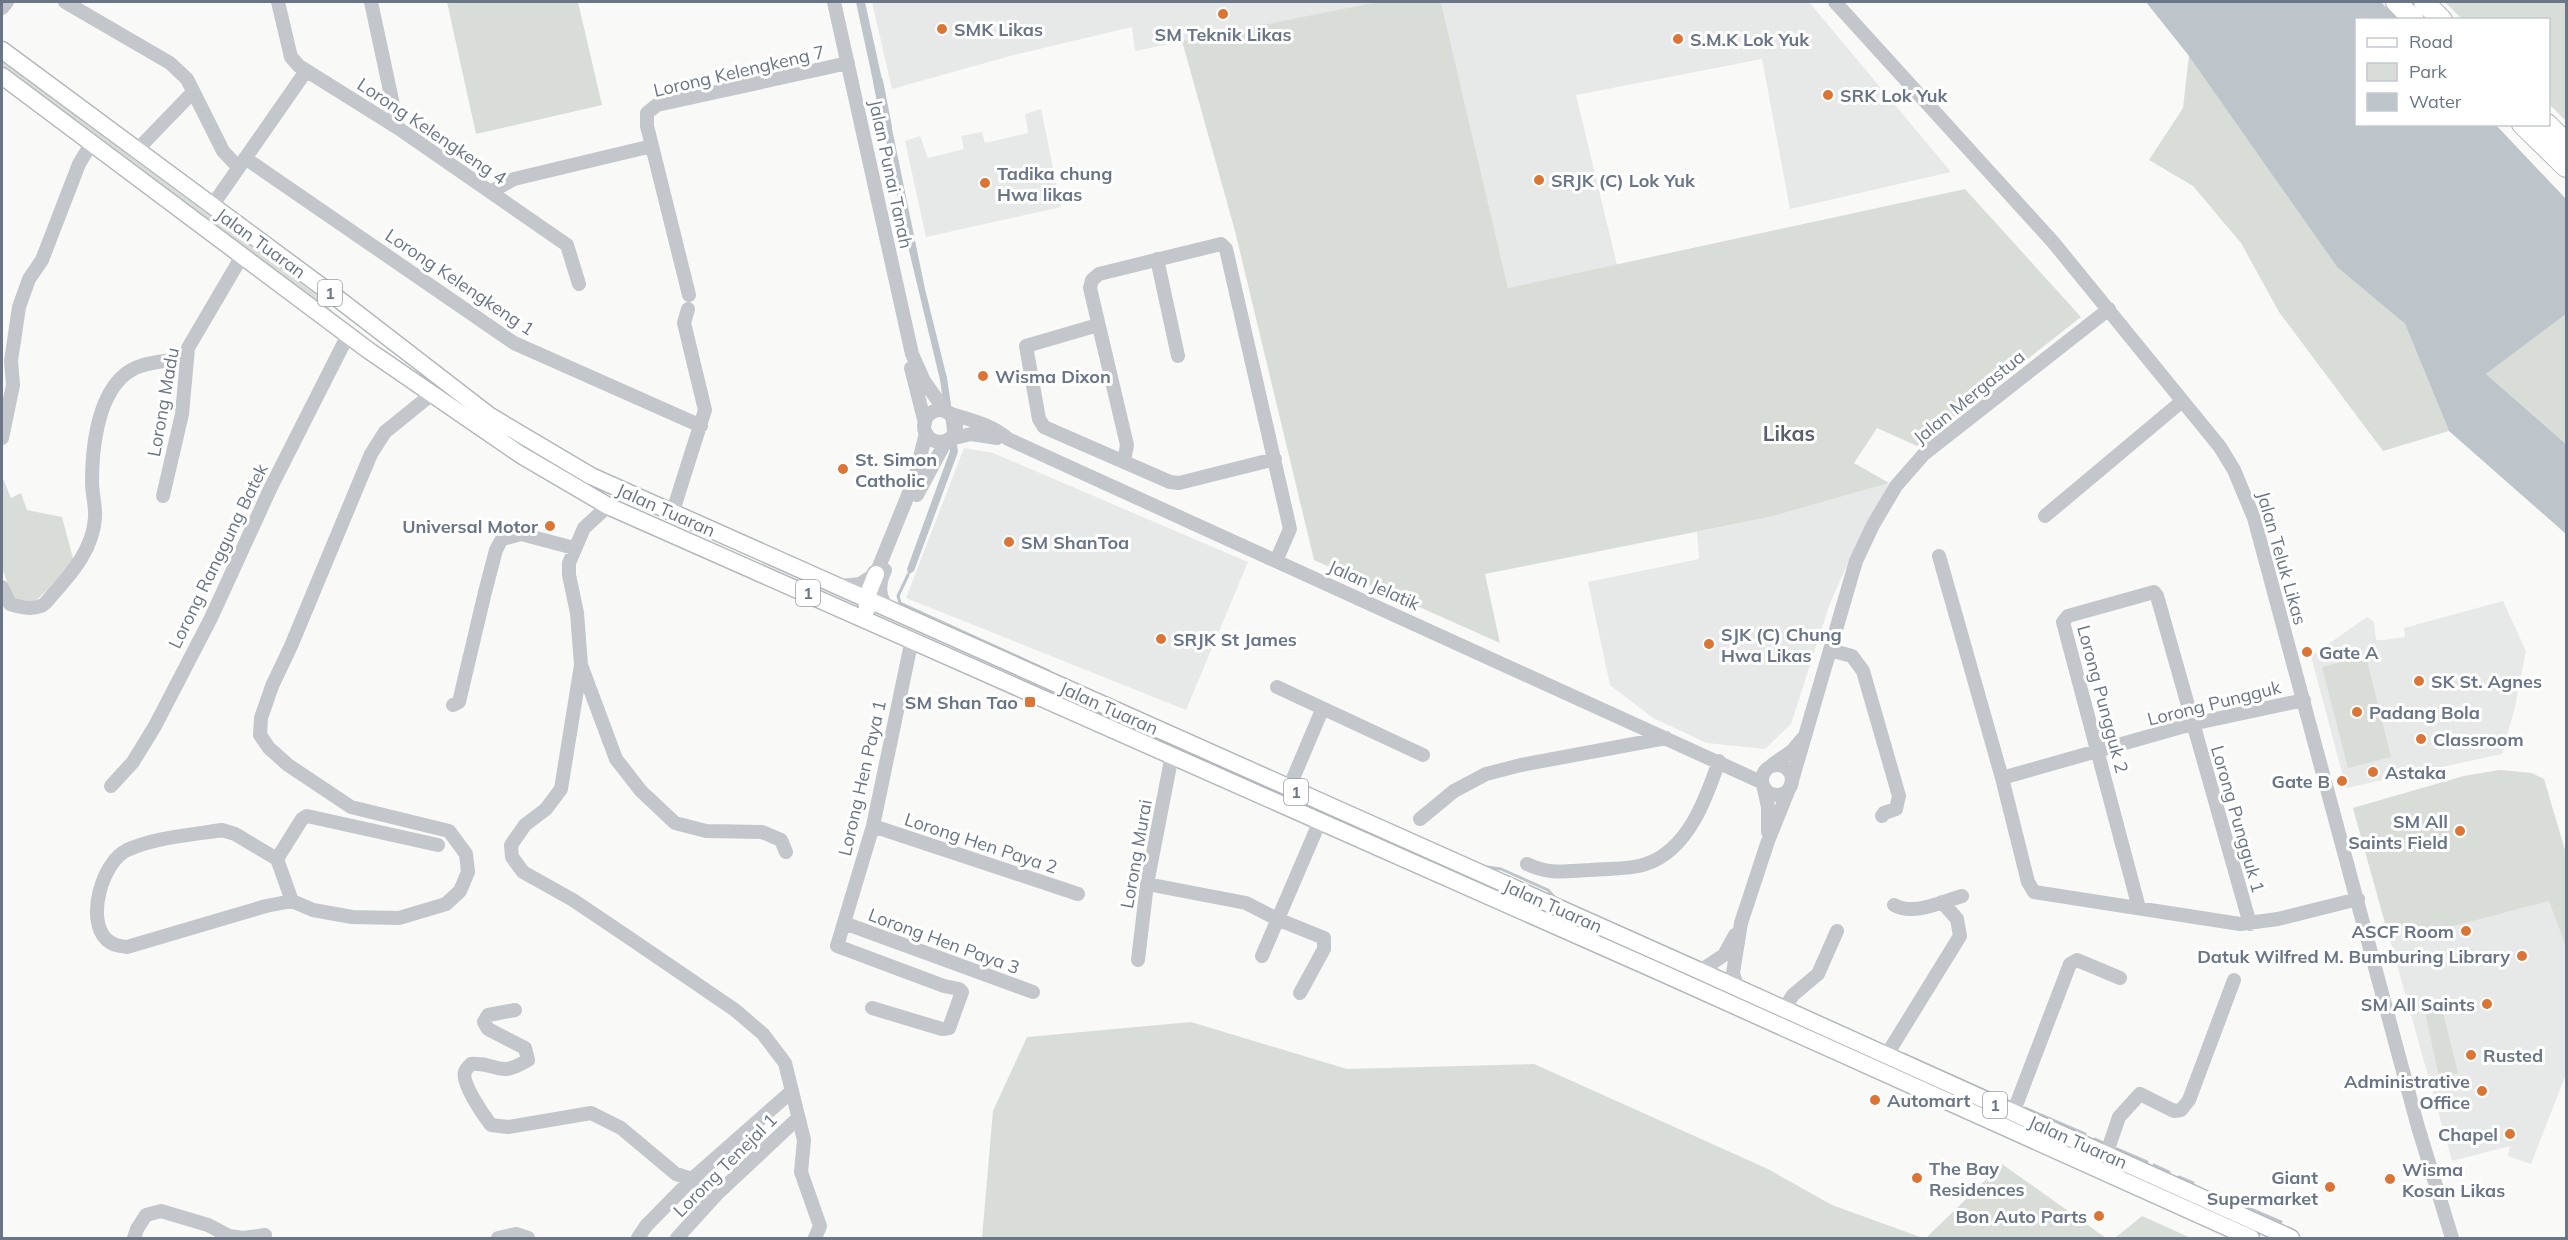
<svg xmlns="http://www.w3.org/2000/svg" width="2568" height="1240" font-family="Mulish,sans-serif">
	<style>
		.built { fill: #e7e8e8 }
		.green { fill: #d8ded7 }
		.water { fill: #bdc5cb }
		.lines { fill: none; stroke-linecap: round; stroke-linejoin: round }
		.stream { stroke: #bdc5cb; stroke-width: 3 }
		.canal { stroke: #bdc5cb; stroke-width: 10 }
		.major-casing { stroke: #b4b8bd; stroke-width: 19 }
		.highway-casing { stroke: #b6b9bd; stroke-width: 22 }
		.minor { stroke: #c3c6ca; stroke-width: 14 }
		.major { stroke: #fff; stroke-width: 16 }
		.highway { stroke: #fff; stroke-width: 20 }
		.poi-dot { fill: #db7535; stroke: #fff; stroke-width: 2 }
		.labels { text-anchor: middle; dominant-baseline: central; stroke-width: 6; stroke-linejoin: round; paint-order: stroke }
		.shield { fill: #fff; stroke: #979fab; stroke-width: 1.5 }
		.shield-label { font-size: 16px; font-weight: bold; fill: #6a7687 }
		.poi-label { font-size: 18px; font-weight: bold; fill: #6a7687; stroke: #fff; text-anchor: start }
		.street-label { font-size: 18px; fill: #6a7687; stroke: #fff }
		.quarter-label { font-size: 21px; font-weight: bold; fill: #58606c; stroke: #fff }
	</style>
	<rect width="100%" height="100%" fill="#f9f9f7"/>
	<path class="built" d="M872,2h505l-242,49 -3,-24 -122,29 -118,33z
		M1441,2h368l142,170 -161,37 -28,-150 -186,36 41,170 -109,23z
		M1041,109l20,98 -135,30 -21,-96 15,-5 8,22 36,-9 -3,-13 21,-4 3,11 43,-10 -3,-19z
		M964,448l29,5 255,109 -62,148 -280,-112z
		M1889,483l-30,56 -29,64 -39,121 -26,25 -58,-6 -54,-25 -43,-33 -22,-103 111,-23 -2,-27 73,-15z
		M2503,601l23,50 -11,56 -13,47 -156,34 -35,-132 56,-39 7,5 2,18h7l22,-3 -1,-9z
		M2500,770l31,3 13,6 22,75v220l-35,90 -23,-8 2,-10 -58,15 -99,-353 111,-32z"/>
	<path class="green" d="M447,2h131l24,103 -126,29z
		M1377,2h64l67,286 457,-99 116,128 -164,129 -40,-18 -23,35 35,20 -119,34 -285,57 15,69 -186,-83 -79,-329 -53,-190z
		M2445,2h121v119l-17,-17 -1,-84 -86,-1z
		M2189,55l148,212 68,57 44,107 -66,20 -104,-139 -38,-69 -48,-57 -44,-26 34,-52z
		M2,61l321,239 9,11 44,33 -374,-275z
		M2566,314v130l-80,-70z
		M2,476l9,22 10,-5 6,17 35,7 12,45 -37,38 -12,4 -12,-6 -11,-30z
		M2366,656l25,101 -43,11 -26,-101z
		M2500,770l31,3 13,6 22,75v93l-17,-46 -134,35 -3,-9 -24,7 -35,-126 111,-32z
		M2442,1008l16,65 -19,4 -14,-65z
		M1191,1022l156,47 187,-5 234,105 64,36 91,33h-941l11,-127 34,-74z
		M2002,1164l104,74h-180z
		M2142,1216l49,22h-76z"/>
	<path class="water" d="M856,2h9l20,91 -9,2z
		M2146,2h235l17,17 -42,1v104l140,1 70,74v115l-80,60 80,70v90l-117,-103 -44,-107 -68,-57 -148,-211z
		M889,114l36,175 22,89 11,74 -44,119 -6,4 -1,-6 43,-118 -10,-71 -34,-142 -25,-122z"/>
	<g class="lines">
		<path class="stream" d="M908,575l-10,21 2,7 149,68
			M1487,867l14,2 47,21 8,9
			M1904,1054l109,49
			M2025,1108l60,26
			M2095,1139l9,4
			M2117,1149l30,13
			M2154,1165l15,7
			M2179,1177l14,6
			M2241,1205l40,17"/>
		<path class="canal" d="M878,81l9,46"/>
		<defs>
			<path id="major" d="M2,50l335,248 153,118 101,60 1109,495 591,267
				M2,76l366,274 153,105 87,51 1052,466 591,266
				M867,609l-1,-10 10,-25"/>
			<path id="highway" d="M2396,2l18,18
				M2424,2l18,18
				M2522,124l44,43
				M2547,124l19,19"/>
		</defs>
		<use href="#major" class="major-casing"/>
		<use href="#highway" class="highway-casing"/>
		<path class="minor" d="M65,2l105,61 17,16 36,72 15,16
			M278,2l13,55 8,9 99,62 169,117 12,39
			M371,2l27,126
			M834,2l78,352 12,27 22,31
			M1835,2l218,240 167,205 14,23 20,48 164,609 34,111
			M2,8l5,-6
			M136,151l57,-59
			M245,158l269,185 187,83
			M490,192l24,-13 138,-33
			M212,206l94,-135
			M1157,259l21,97
			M689,295l-42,-169v-13l10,-8 191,-42
			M1098,325l-72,21 13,73 5,8 126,55 9,1 96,-24
			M911,368l14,55
			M924 426a16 16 0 1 1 32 0a16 16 0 1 1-32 0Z
			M948,413c20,6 45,12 60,26l753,343
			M2,438l11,-53 -2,-24 8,-54 10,-28 13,-19 37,-96 12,-20
			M950,439l21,-5 26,4
			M1124,461l3,-16 -37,-157 2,-8 7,-6 122,-30 5,5 64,280 -14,32
			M917,495l29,-54
			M163,496l19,-82 6,-66 54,-92
			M608,506l-24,22 -15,35v12l8,38 4,52 35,94 25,32 34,32 31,8 56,1 19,8 5,12
			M672,514l33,-104 -21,-87 4,-14
			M2045,516l136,-114
			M1939,556l63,222 26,104 6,10 206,32 38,-5 80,-20
			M885,570c-7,15 -7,28 5,40
			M840,586l20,-2 16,-10 39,-96 11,-45
			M2,587l8,17c10,3 20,6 31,2 5,-2 9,-9 13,-13 19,-21 39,-45 41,-75 1,-12 -3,-24 -3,-36 0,-33 5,-80 29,-104 16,-17 43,-16 64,-20
			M1830,650l22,6 11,15 36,125 -3,13 -12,4 -2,3
			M581,665l-20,124 -15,20 -21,16 -14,20 1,12 11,15 50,28 52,35 110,75 28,24 22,29 19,77 -3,32 19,54 -5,12
			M1277,687l146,68
			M453,705l6,-3 26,-110 11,-42 6,-11 19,-5 53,14
			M1762 780a15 15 0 1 1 30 0a15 15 0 1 1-30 0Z
			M1772,765l20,-14 11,-13
			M2002,778l190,-54 112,-24
			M111,786l22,-24 22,-36 56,-108 60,-131 77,-152
			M1289,788l33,-78
			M1764,789l4,18v25
			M1420,819l34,-28 32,-17 35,-9 145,-27
			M873,826l205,68
			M222,830l13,4 42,25 15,42 -26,5 -139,41c-8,-1 -15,-2 -21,-8 -20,-20 -4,-77 21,-89 29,-13 64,-15 95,-20z
			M277,859l25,-40 5,-3 131,29
			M1527,864c22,11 39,7 63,6 18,-2 39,0 56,-6 42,-14 60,-65 73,-103
			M1147,884l99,19 31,16 47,19v11l-24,44
			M292,901l21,9 39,7 47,1 47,-14 14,-13 8,-19 -2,-18 -17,-23 -98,-24 -63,-42 -19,-17 -9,-13 1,-17 11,-32 19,-40 80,-192 14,-22 47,-38
			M1894,905c19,11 47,-3 68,-9
			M2139,908l-76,-286 5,-6 86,-24 3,4 93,328
			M844,923l189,69
			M1262,956l58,-135
			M1138,960l9,-76 25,-129
			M1700,971l24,-16 11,-20
			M1738,989l-5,-16 8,-50 27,-82 23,-57 65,-223 17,-36 23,-39 28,-32 185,-145
			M872,1008l70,21 7,-1 13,-36 -3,-3 -15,-3 -107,-40 36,-120 39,-187
			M1784,1009l9,-14 25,-21 19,-43
			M515,1010l-27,5 -4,7 4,7 37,19 3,12c-32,19 -29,2 -57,4 -2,2 -6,6 -6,8 -4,11 19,44 26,53l17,2 83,-14 30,15 55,46 16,5 100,-88
			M1886,1056l74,-120 -3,-17 -15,-17
			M2013,1113l57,-149 7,-4 43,18
			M2106,1155l13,-38 21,-23 34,17 7,-1 8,-10 45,-120
			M134,1238l3,-9 9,-14 15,-4 47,14 21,11 14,2 22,-3
			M498,1238l18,-4 12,4
			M638,1238l8,-12 46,-47 25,15
			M677,1238l40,-44 81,-76"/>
		<use href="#major" class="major"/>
		<use href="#highway" class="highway"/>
	</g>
	<g class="poi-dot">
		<circle cx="1223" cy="14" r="6"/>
		<circle cx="942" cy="29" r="6"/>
		<circle cx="1678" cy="39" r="6"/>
		<circle cx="1828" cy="95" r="6"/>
		<circle cx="1539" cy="180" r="6"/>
		<circle cx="985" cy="183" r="6"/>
		<circle cx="983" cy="376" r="6"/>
		<circle cx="843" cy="469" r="6"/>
		<circle cx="550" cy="526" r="6"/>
		<circle cx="1009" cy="542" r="6"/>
		<circle cx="1161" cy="639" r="6"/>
		<circle cx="1709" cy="644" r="6"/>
		<circle cx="2307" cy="652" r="6"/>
		<circle cx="2419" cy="681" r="6"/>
		<rect x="1024" y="696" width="12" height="12" rx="3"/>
		<circle cx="2357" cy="712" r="6"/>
		<circle cx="2421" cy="739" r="6"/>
		<circle cx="2373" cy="772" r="6"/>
		<circle cx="2342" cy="781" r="6"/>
		<circle cx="2460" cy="831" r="6"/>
		<circle cx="2466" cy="931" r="6"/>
		<circle cx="2522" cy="956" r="6"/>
		<circle cx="2487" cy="1004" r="6"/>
		<circle cx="2471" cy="1055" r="6"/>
		<circle cx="2482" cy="1091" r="6"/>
		<circle cx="1875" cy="1100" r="6"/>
		<circle cx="2510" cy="1134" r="6"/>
		<circle cx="1917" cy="1178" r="6"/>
		<circle cx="2390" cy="1179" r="6"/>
		<circle cx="2330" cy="1187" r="6"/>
		<circle cx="2099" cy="1216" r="6"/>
	</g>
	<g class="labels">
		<g class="shield">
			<rect x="318" y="280" width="24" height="26" rx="4.5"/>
			<rect x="796" y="580" width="24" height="26" rx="4.5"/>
			<rect x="1284" y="779" width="24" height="26" rx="4.5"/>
			<rect x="1983" y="1092" width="24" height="26" rx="4.5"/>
		</g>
		<g class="shield-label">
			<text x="330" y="293">1</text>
			<text x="808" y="593">1</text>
			<text x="1296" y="792">1</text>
			<text x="1995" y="1105">1</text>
		</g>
		<g class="poi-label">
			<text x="954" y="29">SMK Likas</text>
			<text x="1223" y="34" text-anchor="middle">SM Teknik Likas</text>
			<text x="1690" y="39">S.M.K Lok Yuk</text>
			<text x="1840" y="95">SRK Lok Yuk</text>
			<text x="997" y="173">Tadika chung<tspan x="997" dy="21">Hwa likas</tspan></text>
			<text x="1551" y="180">SRJK (C) Lok Yuk</text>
			<text x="995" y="376">Wisma Dixon</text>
			<text x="855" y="459">St. Simon<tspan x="855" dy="21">Catholic</tspan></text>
			<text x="538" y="526" text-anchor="end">Universal Motor</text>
			<text x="1021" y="542">SM ShanToa</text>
			<text x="1721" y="634">SJK (C) Chung<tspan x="1721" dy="21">Hwa Likas</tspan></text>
			<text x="1173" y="639">SRJK St James</text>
			<text x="2319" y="652">Gate A</text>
			<text x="2431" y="681">SK St. Agnes</text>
			<text x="1018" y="702" text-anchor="end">SM Shan Tao</text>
			<text x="2369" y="712">Padang Bola</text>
			<text x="2433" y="739">Classroom</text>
			<text x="2385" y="772">Astaka</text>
			<text x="2330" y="781" text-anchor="end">Gate B</text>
			<text x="2448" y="821" text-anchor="end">SM All<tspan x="2448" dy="21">Saints Field</tspan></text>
			<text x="2454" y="931" text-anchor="end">ASCF Room</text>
			<text x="2510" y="956" text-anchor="end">Datuk Wilfred M. Bumburing Library</text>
			<text x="2475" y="1004" text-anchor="end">SM All Saints</text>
			<text x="2483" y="1055">Rusted</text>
			<text x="2470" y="1081" text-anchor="end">Administrative<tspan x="2470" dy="21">Office</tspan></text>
			<text x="1887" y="1100">Automart</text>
			<text x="2498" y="1134" text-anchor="end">Chapel</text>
			<text x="1929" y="1168">The Bay<tspan x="1929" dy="21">Residences</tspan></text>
			<text x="2402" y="1169">Wisma<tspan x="2402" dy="21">Kosan Likas</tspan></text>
			<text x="2318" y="1177" text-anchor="end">Giant<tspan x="2318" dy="21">Supermarket</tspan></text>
			<text x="2087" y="1216" text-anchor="end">Bon Auto Parts</text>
		</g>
		<g class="street-label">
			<text transform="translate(739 71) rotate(-13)">Lorong Kelengkeng 7</text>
			<text transform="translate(432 131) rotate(34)">Lorong Kelengkeng 4</text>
			<text transform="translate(891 174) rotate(78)">Jalan Punai Tanah</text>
			<text transform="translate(261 243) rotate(36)">Jalan Tuaran</text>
			<text transform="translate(460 282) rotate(34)">Lorong Kelengkeng 1</text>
			<text transform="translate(1969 397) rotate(-39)">Jalan Mergastua</text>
			<text transform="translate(163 402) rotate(-80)">Lorong Madu</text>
			<text transform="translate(666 510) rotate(24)">Jalan Tuaran</text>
			<text transform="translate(218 556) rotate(-64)">Lorong Ranggung Batek</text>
			<text transform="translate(2282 558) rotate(74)">Jalan Teluk Likas</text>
			<text transform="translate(1374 585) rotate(24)">Jalan Jelatik</text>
			<text transform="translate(2103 699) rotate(75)">Lorong Pungguk 2</text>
			<text transform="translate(2214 703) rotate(-14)">Lorong Pungguk</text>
			<text transform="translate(1109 708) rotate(24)">Jalan Tuaran</text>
			<text transform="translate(862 778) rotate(-77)">Lorong Hen Paya 1</text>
			<text transform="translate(2238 819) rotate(74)">Lorong Pungguk 1</text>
			<text transform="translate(981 843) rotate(18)">Lorong Hen Paya 2</text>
			<text transform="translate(1136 854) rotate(-80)">Lorong Murai</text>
			<text transform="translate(1553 906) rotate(24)">Jalan Tuaran</text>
			<text transform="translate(944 941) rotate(20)">Lorong Hen Paya 3</text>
			<text transform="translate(2078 1142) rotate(24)">Jalan Tuaran</text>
			<text transform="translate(725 1165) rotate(-45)">Lorong Tenejal 1</text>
		</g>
		<g class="quarter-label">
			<text x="1789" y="433">Likas</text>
		</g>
	</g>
	<rect width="2568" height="1240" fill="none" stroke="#6a7687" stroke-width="6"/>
	<rect x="2355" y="18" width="195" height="108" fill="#ffffff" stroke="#c3c8cf" stroke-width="1.5"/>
	<rect x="2367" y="38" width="30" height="9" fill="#ffffff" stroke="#c3c8cf" stroke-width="1.5"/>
	<text x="2409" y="48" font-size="18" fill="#6a7687">Road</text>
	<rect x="2367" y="63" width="30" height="18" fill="#d8ded7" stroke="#c3c8cf" stroke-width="1.5"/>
	<text x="2409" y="78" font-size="18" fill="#6a7687">Park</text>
	<rect x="2367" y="93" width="30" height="18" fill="#bdc5cb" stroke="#c3c8cf" stroke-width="1.5"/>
	<text x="2409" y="108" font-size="18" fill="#6a7687">Water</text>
</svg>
